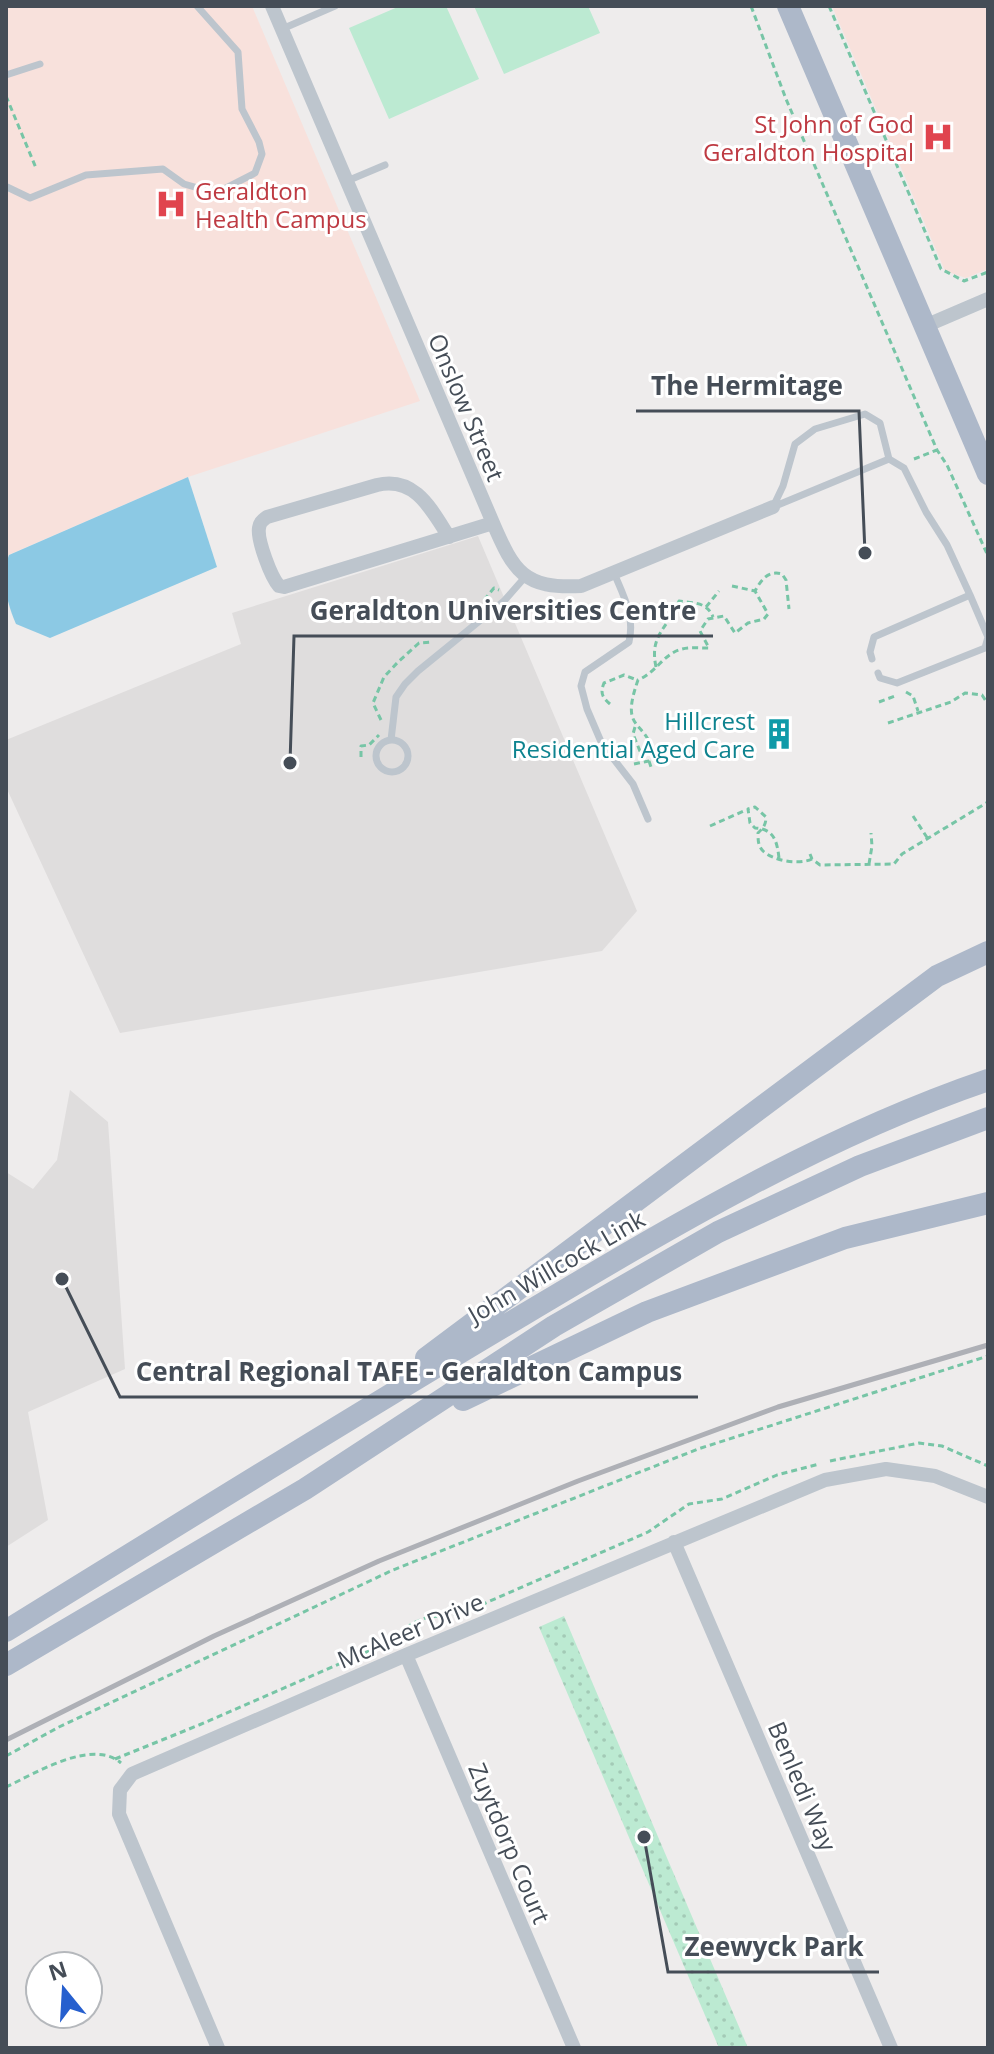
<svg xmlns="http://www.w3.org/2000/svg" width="994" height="2054" font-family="'Open Sans',sans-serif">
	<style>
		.education { fill: #dfdddd }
		.medical { fill: #f8e1dc }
		.green { fill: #bcead2 }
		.park { fill: url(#park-dots) }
		.water { fill: #8cc9e4 }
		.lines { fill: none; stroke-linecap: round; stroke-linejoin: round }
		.path { stroke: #77c5a6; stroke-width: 3; stroke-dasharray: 6 4; stroke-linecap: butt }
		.service { stroke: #bdc5cd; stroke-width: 7 }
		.minor { stroke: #bdc5cd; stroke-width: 14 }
		.primary { stroke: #adb8c9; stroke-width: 22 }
		.rail { stroke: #aeb0b6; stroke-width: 5 }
		.labels { text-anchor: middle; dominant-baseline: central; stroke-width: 6; stroke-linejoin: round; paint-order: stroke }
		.health-label { font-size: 24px; fill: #be3a42; stroke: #fff; text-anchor: end }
		.street-label { font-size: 24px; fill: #454d57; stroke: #fff }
		.culture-label { font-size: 24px; fill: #0d838f; stroke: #fff; text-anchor: end }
		.leader { fill: none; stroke: #454d57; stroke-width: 3 }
		.callout-dot { fill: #454d57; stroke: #fff; stroke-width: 3 }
		.callout-label { font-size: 26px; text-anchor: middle; font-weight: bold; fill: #454d57; stroke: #fff; stroke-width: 6; stroke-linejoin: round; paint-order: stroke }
	</style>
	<defs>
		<pattern id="park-dots" width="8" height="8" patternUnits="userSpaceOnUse" patternTransform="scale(2)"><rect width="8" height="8" fill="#bcead2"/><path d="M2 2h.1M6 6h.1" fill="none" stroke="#a3cab6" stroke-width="1.8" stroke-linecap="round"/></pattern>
	</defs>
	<rect width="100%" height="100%" fill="#eeecec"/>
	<path class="education" d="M478,536l159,375 -35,40 -482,82 -114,-246v-47l235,-96 -9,-31z
		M70,1090l38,32 17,247 -97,43 20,108 -42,27v-375l27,17 24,-29z"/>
	<path class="medical" d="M6,6h246l168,395 -232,76 -182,79z
		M832,6h156v263l-22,9 -21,-7z"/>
	<path class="green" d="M400,6h46l33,73 -90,40 -40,-91z
		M474,6h114l12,27 -96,41z"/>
	<path class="park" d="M564,1616l184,432h-29l-180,-421z"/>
	<path class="water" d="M188,477l29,90 -167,71 -34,-14c-9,-21 -16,-47 -7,-69z"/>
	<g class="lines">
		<path class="path" d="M751,6l35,93 151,351 10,15 41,91
			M829,6l112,263 23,12 24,-9
			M6,47v1
			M6,96l30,72
			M914,459l23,-9
			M732,586l23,5
			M484,600l10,-12 5,2
			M706,607l13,-16
			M656,667c-7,-33 12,-38 23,-66 15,2 28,1 34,16
			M906,692l7,4 5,15
			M879,702l16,-6
			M610,704c-8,-7 -10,-11 -6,-21l20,-8 13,5
			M381,720l-8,-17 11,-26 14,-15 21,-19 13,-1
			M888,723l63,-21 14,-9 17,2 6,9
			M635,727l-2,7 11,27
			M361,757v-11l8,-1 10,-10
			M649,761l3,9
			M634,764l15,-3 5,-5c-8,-39 -35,-22 -16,-76 19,-8 25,-26 44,-31 8,-2 18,-1 27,-1l-9,-17 8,-12 16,-3 11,17 13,-10 16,-4 4,-5 -13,-23c6,-11 13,-21 27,-17l4,6 3,29
			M913,816l15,23
			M710,826l36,-16
			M810,854l2,5 8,6 74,-1 8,-10 86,-52
			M779,858c-2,-17 -5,-29 -24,-30l-5,-5 -2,-14 7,-2 11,10c0,8 -3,11 -8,16 0,7 0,13 5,18 10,10 37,14 49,8
			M869,864l3,-18 -1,-13
			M830,1461l89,-18 23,3 46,20
			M481,1605l167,-73 41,-28 33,-5 55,-24 42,-11
			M6,1756l53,-29 334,-157 305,-121 290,-93
			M115,1759l84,-34 170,-74 28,-16 16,-12 15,-6 31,-3
			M6,1787c30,-14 86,-49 115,-24"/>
		<path class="service" d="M282,29l53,-23
			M6,75l34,-11
			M347,181l38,-16
			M7,187l23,11 56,-23 77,-6 21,15 32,9 39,-20 7,-19 -3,-12 -17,-33 -4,-57 -41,-46
			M773,507l10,-21 12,-42 20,-15 50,-15 15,9 9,36 15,9 22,44 21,33 23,50
			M773,507l116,-48
			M614,573c10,24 21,43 15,69l-44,30 -4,14 6,23 15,35 31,40 15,35
			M872,659l-2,-7 4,-15 96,-42 18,42 -3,11 -88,35 -17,-5 -2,-5
			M376 756a16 16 0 1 1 32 0a16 16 0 1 1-32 0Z
			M391,740l5,-43 9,-13 13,-13 86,-70 22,-25"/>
		<path class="minor" d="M272,6l221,517c21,49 31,66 88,63l192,-79
			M925,326l63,-27
			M449,537c-18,-28 -34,-61 -72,-52l-110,32c-5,4 -7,5 -8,11 -2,12 12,49 20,58l5,1 209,-64
			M674,1542l217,506
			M406,1655l168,393
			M218,2048l-99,-234 1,-24 12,-16 274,-119 419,-175 61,-11 49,7 53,21"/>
		<path class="primary" d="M788,6l200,468
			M426,1358l511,-382 51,-24
			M463,1400l184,-88 198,-74 143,-35
			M6,1631c170,-105 340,-211 512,-313 151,-90 303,-181 470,-238
			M6,1665l299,-176 249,-163 164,-94 142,-66 128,-48"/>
		<path class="rail" d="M6,1740l208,-104 165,-75 199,-80 200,-74 210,-62"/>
	</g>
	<defs>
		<symbol id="hospital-bare" viewBox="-9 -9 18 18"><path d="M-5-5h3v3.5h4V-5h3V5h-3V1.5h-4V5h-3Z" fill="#e0444e" stroke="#fff" stroke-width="2.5" paint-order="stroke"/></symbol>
		<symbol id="building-bare" viewBox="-9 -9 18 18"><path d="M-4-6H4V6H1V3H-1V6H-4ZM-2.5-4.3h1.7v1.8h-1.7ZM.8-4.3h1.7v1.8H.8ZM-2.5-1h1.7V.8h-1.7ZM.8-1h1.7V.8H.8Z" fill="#0f9aa8" stroke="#fff" stroke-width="2.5" paint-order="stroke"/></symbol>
	</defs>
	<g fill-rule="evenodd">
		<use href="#hospital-bare" x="916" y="115" width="44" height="44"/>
		<use href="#hospital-bare" x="149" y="182" width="44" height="44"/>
		<use href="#building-bare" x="757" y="712" width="44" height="44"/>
	</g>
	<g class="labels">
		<g class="health-label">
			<text x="914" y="123">St John of God<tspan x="914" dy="28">Geraldton Hospital</tspan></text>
			<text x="195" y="190" text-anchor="start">Geraldton<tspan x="195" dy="28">Health Campus</tspan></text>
		</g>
		<g class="street-label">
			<text transform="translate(467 407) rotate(67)">Onslow Street</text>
			<text transform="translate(556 1266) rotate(-30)">John Willcock Link</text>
			<text transform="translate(410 1630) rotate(-23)">McAleer Drive</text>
			<text transform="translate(803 1786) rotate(67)">Benledi Way</text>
			<text transform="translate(510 1843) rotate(67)">Zuytdorp Court</text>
		</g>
		<g class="culture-label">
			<text x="755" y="720">Hillcrest<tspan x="755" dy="28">Residential Aged Care</tspan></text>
		</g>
	</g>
	<path class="leader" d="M865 553L859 411H636M290 763L294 636H713M62 1279L120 1397H698M644 1837L668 1972H879"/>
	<g class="callout-dot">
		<circle cx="865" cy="553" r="8"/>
		<circle cx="290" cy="763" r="8"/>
		<circle cx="62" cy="1279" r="8"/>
		<circle cx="644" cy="1837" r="8"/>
	</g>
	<g class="callout-label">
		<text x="747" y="395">The Hermitage</text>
		<text x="503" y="620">Geraldton Universities Centre</text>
		<text x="409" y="1381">Central Regional TAFE - Geraldton Campus</text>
		<text x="774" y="1956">Zeewyck Park</text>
	</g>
	<rect width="994" height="2054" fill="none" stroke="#454d57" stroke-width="16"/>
	<g transform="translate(64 1990) rotate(342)"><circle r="38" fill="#ffffff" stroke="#b5b8bc" stroke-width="2"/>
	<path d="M0-6L14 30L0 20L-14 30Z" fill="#265fce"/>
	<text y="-12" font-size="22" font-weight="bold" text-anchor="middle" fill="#454d57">N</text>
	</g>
</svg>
